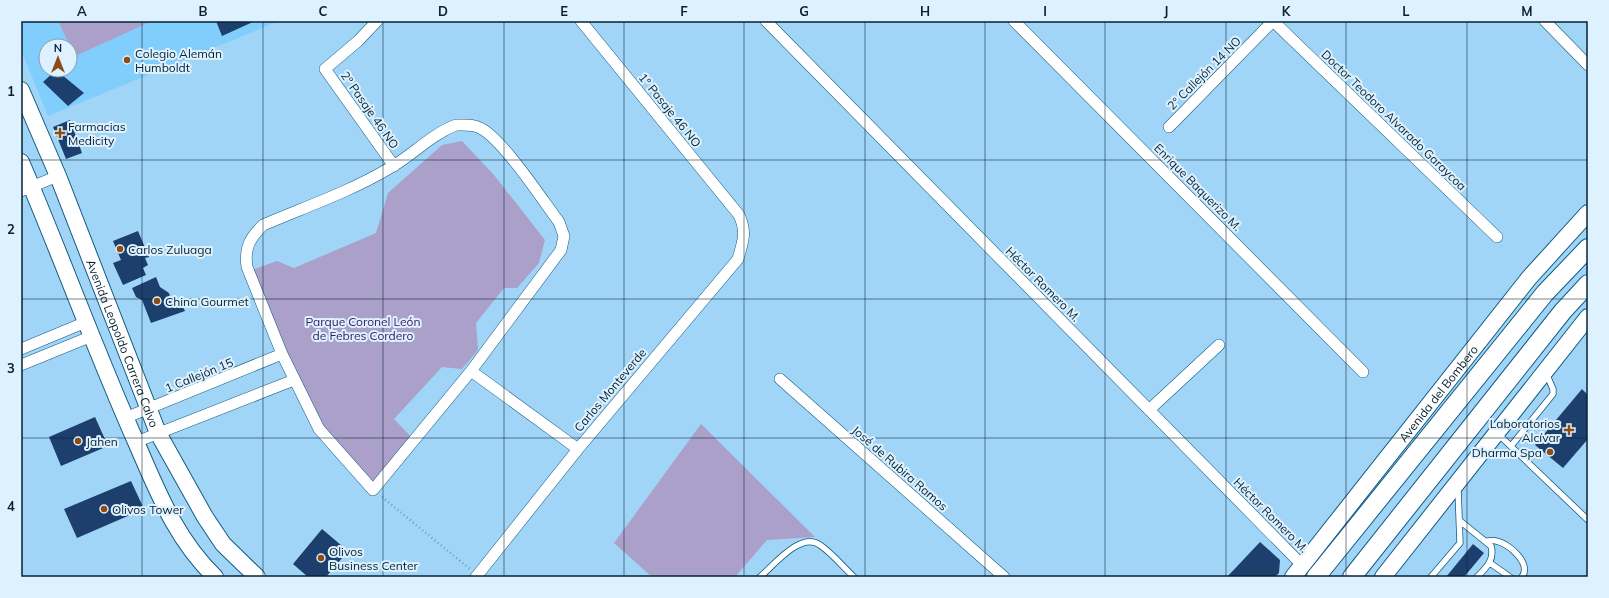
<svg xmlns="http://www.w3.org/2000/svg" width="1609" height="598" font-family="Mulish,sans-serif">
	<style>
		.built { fill: #81cdfc; fill-rule: evenodd }
		.green { fill: #aba0c9 }
		.building { fill: #1d3f6e }
		.lines { fill: none; stroke-linecap: round; stroke-linejoin: round }
		.lane-casing { stroke: #115b80; stroke-width: 7 }
		.street-casing { stroke: #115b80; stroke-width: 12 }
		.secondary-casing { stroke: #115b80; stroke-width: 18 }
		.primary-casing { stroke: #115b80; stroke-width: 20 }
		.path { stroke: #709dbb; stroke-width: 2.5; stroke-dasharray: 1 3; stroke-linecap: butt }
		.lane { stroke: #fff; stroke-width: 5.5 }
		.street { stroke: #fff; stroke-width: 11 }
		.secondary { stroke: #fff; stroke-width: 16 }
		.primary { stroke: #fff; stroke-width: 18 }
		.grid { fill: none; stroke: #062232; stroke-width: 1; stroke-opacity: 0.55 }
		.poi-dot { fill: #8c4d14; stroke: #def1ff; stroke-width: 1.5 }
		.labels { text-anchor: middle; dominant-baseline: central; stroke-width: 4; stroke-linejoin: round; paint-order: stroke }
		.poi-label { font-size: 12px; fill: #062232; stroke: #def1ff; text-anchor: start }
		.street-label { font-size: 12px; fill: #062232; stroke: #def1ff }
		.park-label { font-size: 12px; fill: #371863; stroke: #def1ff }
		.neatline { fill: none; stroke: #062232; stroke-width: 1.5 }
		.grid-label { font-size: 13px; text-anchor: middle; font-weight: bold; fill: #062232 }
	</style>
	<rect width="100%" height="100%" fill="#a0d5f8"/>
	<path class="built" d="M21,21h258l-231,95 -27,-66zM46,46h24v24h-24z"/>
	<path class="green" d="M58,21h94l-79,36 -3,-11z
		M462,141l32,34 51,65 -6,23 -22,25h-13l-28,35 2,27 -16,19 -20,-2 -48,52 20,21 -41,50 -54,-61 -70,-158 28,-10 17,7 82,-35 12,-40 54,-48z
		M701,424l114,113 -48,3 -32,37h-83l-38,-34z"/>
	<path class="building" d="M216,21h39l-33,15z
		M56,70l28,23 -16,13 -25,-24z
		M70,120l12,33 -16,6 -13,-32z
		M138,231l11,26 -4,1 3,7 -5,3 3,7 -23,10 -10,-22 8,-3 -8,-19z
		M156,277l4,10 9,6 2,8 6,-1 2,5h3l3,6 -34,12 -9,-23 -6,-3 -4,-9z
		M1582,389l6,6v44l-25,29 -28,-23z
		M95,417l13,29 -47,20 -12,-29z
		M131,481l13,28 -67,29 -13,-29z
		M322,529l26,22 -22,26h-18l-15,-13z
		M1260,542l20,18 -1,13 -4,4h-48z
		M1473,544l11,9 -20,24h-18z"/>
	<g class="lines">
		<defs>
			<path id="lane" d="M1498,434l90,86
				M1511,446l42,-52v-5l-7,-16
				M1460,521l31,25c4,14 -5,22 -14,31
				M1487,541c3,0 6,-1 9,0 13,2 36,23 26,36
				M1490,563l20,14
				M760,577c14,-12 41,-46 60,-32 13,9 23,22 34,32
				M1431,577l29,-34 -2,-54"/>
			<path id="street" d="M377,21l-19,20 -33,28 69,97
				M766,21l536,544
				M1014,21l349,351
				M1273,21l224,216
				M1545,21l43,44
				M456,125c9,0 17,-1 24,3 22,10 63,73 79,94l5,14 -3,14 -90,121 -98,119 -54,-61 -37,-75 -35,-87c-3,-19 3,-29 16,-42 42,-18 86,-33 125,-56 24,-13 42,-34 68,-44z
				M1169,127l104,-106
				M21,191l37,-15
				M21,349l65,-27
				M21,365l71,-29
				M471,371l107,78
				M780,379l224,198
				M1149,410l70,-65
				M125,418l157,-64
				M136,442l158,-62
				M476,577l102,-128 160,-190c5,-18 9,-27 1,-44l-158,-194"/>
			<g id="secondary">
				<path id="s1" d="M21,90l37,86 100,257 47,84 18,27 34,33"/>
				<path d="M21,162c40,93 74,188 115,280 22,50 39,96 79,135"/>
				<path id="s2" d="M1293,577l236,-299 59,-65"/>
				<path d="M1383,577l205,-260"/>
			</g>
			<path id="primary" d="M1316,577l229,-284 43,-45
				M1352,577l211,-266 25,-27"/>
		</defs>
		<use href="#lane" class="lane-casing"/>
		<use href="#street" class="street-casing"/>
		<use href="#secondary" class="secondary-casing"/>
		<use href="#primary" class="primary-casing"/>
		<path class="path" d="M382,497l88,72"/>
		<use href="#lane" class="lane"/>
		<use href="#street" class="street"/>
		<use href="#secondary" class="secondary"/>
		<use href="#primary" class="primary"/>
	</g>
	<path class="grid" d="M142,21v556M263,21v556M383,21v556M504,21v556M624,21v556M744,21v556M865,21v556M985,21v556M1105,21v556M1226,21v556M1346,21v556M1467,21v556M21,160h1567M21,299h1567M21,438h1567"/>
	<g class="poi-dot">
		<circle cx="127" cy="60" r="4"/>
		<path d="M58 127h4v4h4v4h-4v4h-4v-4h-4v-4h4z"/>
		<circle cx="120" cy="249" r="4"/>
		<circle cx="157" cy="301" r="4"/>
		<path d="M1567 424h4v4h4v4h-4v4h-4v-4h-4v-4h4z"/>
		<circle cx="78" cy="441" r="4"/>
		<circle cx="1550" cy="452" r="4"/>
		<circle cx="104" cy="509" r="4"/>
		<circle cx="321" cy="558" r="4"/>
	</g>
	<g class="labels">
		<g class="poi-label">
			<text x="135" y="53">Colegio Alemán<tspan x="135" dy="14">Humboldt</tspan></text>
			<text x="68" y="126">Farmacias<tspan x="68" dy="14">Medicity</tspan></text>
			<text x="128" y="249">Carlos Zuluaga</text>
			<text x="165" y="301">China Gourmet</text>
			<text x="1560" y="423" text-anchor="end">Laboratorios<tspan x="1560" dy="14">Alcívar</tspan></text>
			<text x="86" y="441">Jahen</text>
			<text x="1542" y="452" text-anchor="end">Dharma Spa</text>
			<text x="112" y="509">Olivos Tower</text>
			<text x="329" y="551">Olivos<tspan x="329" dy="14">Business Center</tspan></text>
		</g>
		<g class="street-label">
			<text transform="translate(1204 73) rotate(-45)">2° Callejón 14 NO</text>
			<text transform="translate(370 110) rotate(55)">2° Pasaje 46 NO</text>
			<text transform="translate(670 110) rotate(51)">1° Pasaje 46 NO</text>
			<text transform="translate(1394 120) rotate(44)">Doctor Teodoro Alvarado Garaycoa</text>
			<text transform="translate(1198 187) rotate(45)">Enrique Baquerizo M.</text>
			<text transform="translate(1043 284) rotate(45)">Héctor Romero M.</text>
			<text stroke="none"><textPath href="#s1" startOffset="273">Avenida Leopoldo Carrera Calvo</textPath></text>
			<text transform="translate(199 375) rotate(-22)">1 Callejón 15</text>
			<text transform="translate(610 390) rotate(-50)">Carlos Monteverde</text>
			<text stroke="none"><textPath href="#s2" startOffset="234">Avenida del Bombero</textPath></text>
			<text transform="translate(900 468) rotate(41)">José de Rubira Ramos</text>
			<text transform="translate(1271 515) rotate(45)">Héctor Romero M.</text>
		</g>
		<g class="park-label">
			<text x="363" y="321">Parque Coronel León<tspan x="363" dy="14">de Febres Cordero</tspan></text>
		</g>
	</g>
	<rect width="1609" height="598" fill="none" stroke="#def1ff" stroke-width="44"/>
	<g transform="translate(58 58)"><circle r="19" fill="#def1ff" stroke="#889ead"/>
	<path d="M0-3L7 15L0 10L-7 15Z" fill="#8c4d14"/>
	<text y="-6" font-size="11" font-weight="bold" text-anchor="middle" fill="#062232">N</text>
	</g>
	<rect x="22" y="22" width="1565" height="554" class="neatline"/>
	<g class="grid-label">
		<text x="82" y="16">A</text>
		<text x="203" y="16">B</text>
		<text x="323" y="16">C</text>
		<text x="443" y="16">D</text>
		<text x="564" y="16">E</text>
		<text x="684" y="16">F</text>
		<text x="804" y="16">G</text>
		<text x="925" y="16">H</text>
		<text x="1045" y="16">I</text>
		<text x="1166" y="16">J</text>
		<text x="1286" y="16">K</text>
		<text x="1406" y="16">L</text>
		<text x="1527" y="16">M</text>
		<text x="11" y="96">1</text>
		<text x="11" y="234">2</text>
		<text x="11" y="373">3</text>
		<text x="11" y="511">4</text>
	</g>
</svg>
